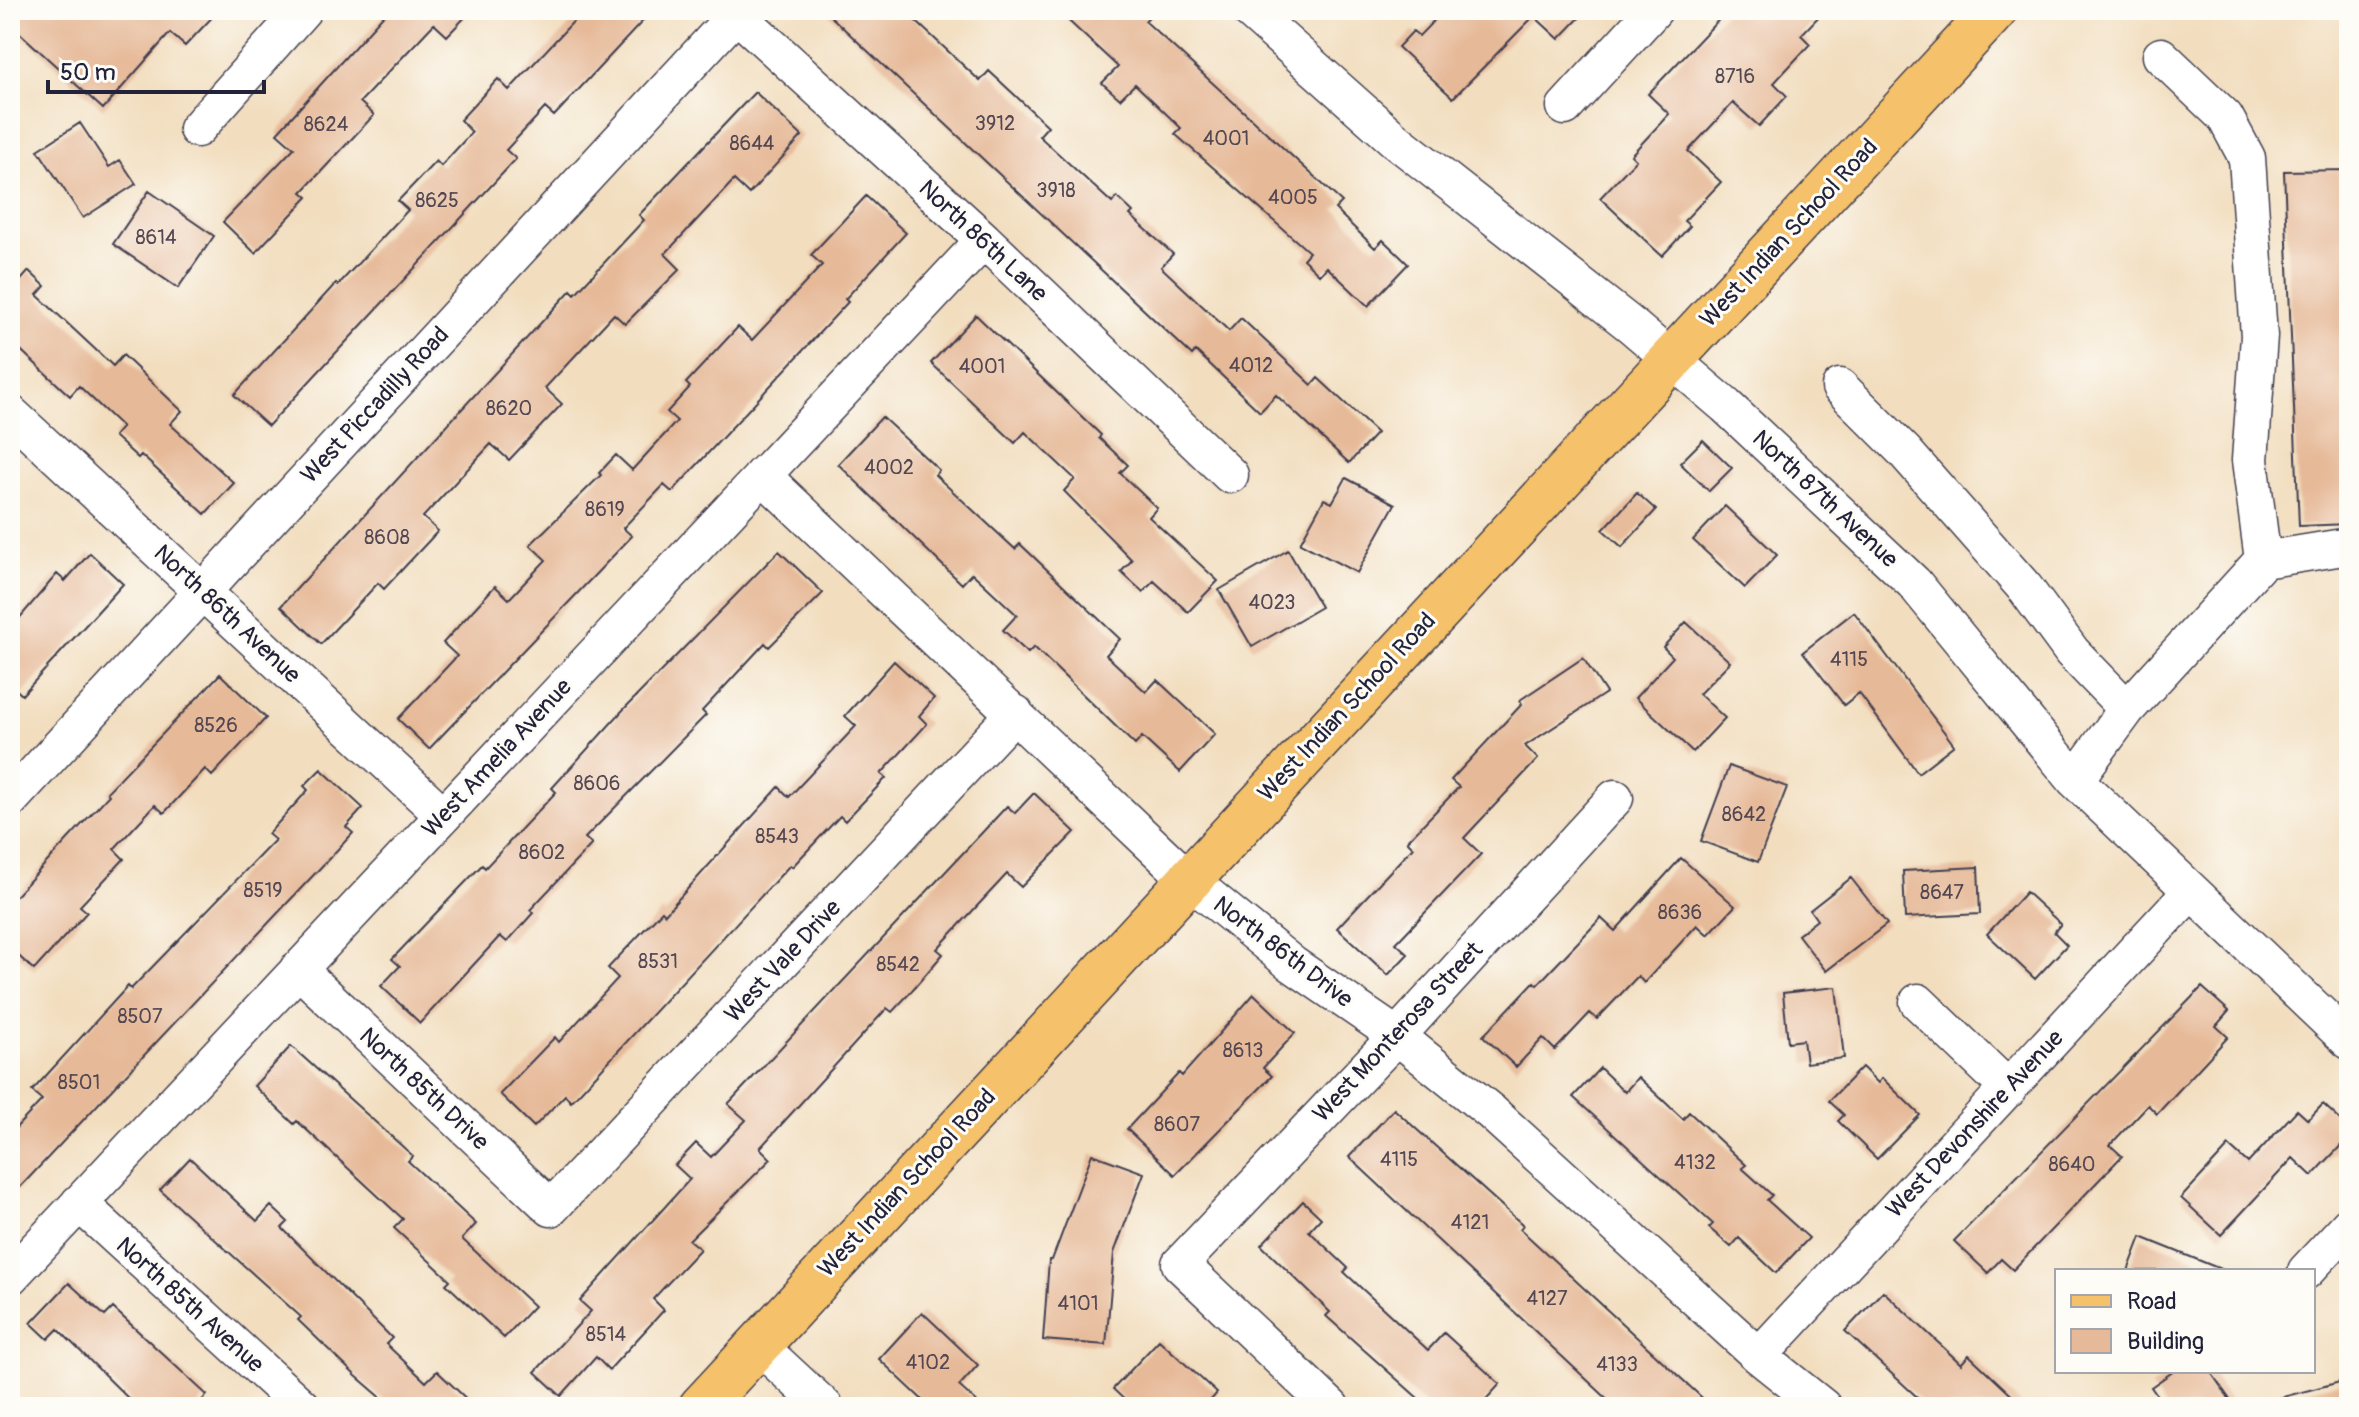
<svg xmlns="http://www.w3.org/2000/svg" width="2359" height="1417" font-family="Pangolin,sans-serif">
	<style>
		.building { fill: #e6b998 }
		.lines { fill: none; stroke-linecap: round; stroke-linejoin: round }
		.minor-casing { stroke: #413e4f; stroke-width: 39 }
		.major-casing { stroke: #413e4f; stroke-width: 47 }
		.minor { stroke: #fff; stroke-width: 36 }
		.major { stroke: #f5c16b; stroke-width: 44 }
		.labels { text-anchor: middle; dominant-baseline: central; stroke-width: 6; stroke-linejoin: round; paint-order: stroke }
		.number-label { font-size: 20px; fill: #534852 }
		.street-label { font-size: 24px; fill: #22223b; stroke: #fdfcf7 }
	</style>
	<rect width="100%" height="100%" fill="#fdfcf7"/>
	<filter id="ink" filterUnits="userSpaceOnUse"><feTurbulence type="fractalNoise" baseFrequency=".0125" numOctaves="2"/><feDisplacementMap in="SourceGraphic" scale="16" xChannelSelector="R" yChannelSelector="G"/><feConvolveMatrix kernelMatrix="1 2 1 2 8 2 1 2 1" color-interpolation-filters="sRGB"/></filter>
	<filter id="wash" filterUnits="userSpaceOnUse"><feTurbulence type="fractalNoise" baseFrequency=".006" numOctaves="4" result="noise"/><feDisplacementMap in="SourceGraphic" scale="32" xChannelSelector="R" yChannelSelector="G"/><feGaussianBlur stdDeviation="1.8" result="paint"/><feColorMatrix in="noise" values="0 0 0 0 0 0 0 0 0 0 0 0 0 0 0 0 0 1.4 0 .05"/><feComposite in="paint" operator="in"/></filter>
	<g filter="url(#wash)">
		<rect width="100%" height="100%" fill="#f2debf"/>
		<g id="blocks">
			<path class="building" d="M10,10h209l-34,36 -15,-13 -67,76 -93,-85z
				M388,10h84l-25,26 -13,-12 -74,78 14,13 -72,77 6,5 -53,56 -32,-31 71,-74 -17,-15z
				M584,10h69l-99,106 -9,-8 -39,42 10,9 -248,267 -34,-31 102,-112 2,2 70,-75 -10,-9 38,-40 5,5 31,-34 -12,-12 38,-41 11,11z
				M824,10h80l76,71 9,-10 59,55 -9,10 73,67 5,-6 16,15 -3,3 43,39 -12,13 68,64 12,-13 71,67 6,-7 59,55 -28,30 -73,-68 -16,17 -64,-61 -4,4z
				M1057,10h98l-10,11 197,181 -7,7 40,39 8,-8 25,24 -40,42 -41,-39 -7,8 -17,-16 6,-7 -134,-118 6,-6 -46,-44 -15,15 -18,-16 16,-16z
				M1444,10h143l-28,29 -25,-23 -81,82 -55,-51 15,-16 6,5z
				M1728,10h97l-24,25 9,9 -36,39 13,13 -28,30 -26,-23 -45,48 33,31 -37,39 6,5 -28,30 -62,-58 36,-38 -5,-5 38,-41 -21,-20z
				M755,92l47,44 -53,58 -15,-14 -69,74 15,15 -55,55 -11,-10 -69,74 17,16 -53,56 -18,-16 -68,73 15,14 -54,58 -6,-6 -57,61 -40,-38 290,-316 4,4 69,-74 -5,-5z
				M80,123l29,44 11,-7 16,24 -53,34 -45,-68z
				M2349,170v354l-50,2 -15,-355z
				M149,191l65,45 -36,52 -65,-44z
				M866,196l40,37 -61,66 3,3 -176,190 -8,-7 -41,43 9,8 -203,213 -31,-30 59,-63 -14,-13 52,-57 14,13 37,-39 -16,-15 71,-70 -2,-2 17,-18 16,15 45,-49 -10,-9 23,-25 -4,-4 52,-56 14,13 70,-75 -11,-10z
				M10,270l11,10 8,-9 16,15 -8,9 76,71 10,-11 59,56 -12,13 64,59 -29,31 -64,-59 -3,3 -24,-22 8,-9 -43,-41 -9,10 -60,-56z
				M976,315l125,120 -2,3 29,27 -8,8 37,35 -8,9 69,64 -30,31 -34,-31 -11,11 -22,-20 11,-12 -68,-69 11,-12 -50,-47 -10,11 -84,-80z
				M882,417l57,53 -4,5 80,74 5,-5 100,95 -14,16 40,37 11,-12 58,54 -35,38 -38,-35 -7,8 -101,-98 -6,6 -25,-23 14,-15 -45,-42 -10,11 -124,-120z
				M1703,440l29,28 -23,23 -29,-28z
				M1346,478l49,26 -38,69 -57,-30 24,-44 8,4z
				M1637,493l19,17 -34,37 -19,-17z
				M1725,506l52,49 -32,33 -52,-48z
				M1288,550l33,57 -69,40 -33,-57z
				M779,551l44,42 -54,54 -4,-4 -63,68 4,4 -121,123 7,6 -62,66 3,3 -26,29 -7,-6 -80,87 -39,-37 19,-20 -8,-7 90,-94 3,3 71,-76 -4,-4 71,-78z
				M90,553l33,31 -101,111 -12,-11v-55l47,-55 8,7z
				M1854,612l100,133 -36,28 -59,-80 -15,12 -41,-53z
				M1686,622l44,40 -31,32 26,24 -32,34 -58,-54 38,-41 -10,-10z
				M1583,658l23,35 -81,53 13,13 -74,79 17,16 -85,89 12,11 -20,21 -51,-47 76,-81 -6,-6 52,-54 -8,-7 71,-76 -2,-4z
				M894,661l40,37 -15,18 8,8 -46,50 5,4 -41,43 -5,-5 -48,51 -2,-2 -219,237 -6,-7 -31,32 -34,-33 55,-57 4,5 59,-64 -10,-10 54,-57 3,3 114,-127 10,10 67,-71 -11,-10z
				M220,674l46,44 -54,58 -7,-7 -41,44 -9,-8 -41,44 10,10 -44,47 7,6 -53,58 -24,-22v-46l99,-107 -2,-3z
				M1729,766l58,21 -29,75 -57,-21z
				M321,769l42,39 -17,19 7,6 -343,365v-64l32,-34 -10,-9 96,-105 3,3 144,-149 -7,-6 40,-44 -4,-4z
				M1034,793l41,39 -54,55 -14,-13 -70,75 6,5 -35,41 -16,17 -5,-4 -127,140 11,11 -82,81 11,9 -47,50 11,11 -55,60 -13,-13 -35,39 -26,-24 56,-61 -11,-10 110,-122 -15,-14 21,-22 15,14 35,-37 -18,-16 279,-298 8,7z
				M1681,858l54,48 -27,29 -11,-10 -53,58 -6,-7 -41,43 -7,-6 -35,37 -12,-12 -27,29 -33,-31 51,-54 3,3 64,-67 14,13z
				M1978,867l2,47 -75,4 -2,-47z
				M1851,878l36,46 -61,47 -28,-36 19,-15 -7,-10z
				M2026,892l35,32 -7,8 13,13 -32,34 -48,-45z
				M1836,987l8,71 -38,5 -3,-23 -15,2 -5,-49z
				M2202,987l27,24 -13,15 12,11 -71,77 -9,-9 -38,40 12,11 -109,114 -12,-11 -13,14 -34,-32z
				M1254,994l41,39 -32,35 9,8 -97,99 -48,-46 52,-56 3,3z
				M291,1046l122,110 -5,5 68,63 -14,15 72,67 -30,32 -58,-54 4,-4 -56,-52 9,-9 -106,-98 -3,3 -40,-38z
				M1862,1067l16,16 4,-5 38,37 -43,44 -39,-38 6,-6 -15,-14z
				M1600,1068l25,24 13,-15 45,42 6,-7 57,53 -4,3 30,27 -5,5 42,38 -33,35 -37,-35 -8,9 -22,-19 4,-4 -140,-127z
				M2323,1104l26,24v9l-37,39 -19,-18 -72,77 -40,-37 48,-52 19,17 49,-53 11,10z
				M1394,1109l129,116 -3,4 192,178h-96l-267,-250z
				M1092,1154l52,19 -30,80 -8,92 -63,-5 6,-80h3z
				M190,1158l67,63 14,-15 17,16 -6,6 110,110 -6,6 40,38 11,-11 38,36h-83l-36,-31 -58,-56 3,-3 -141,-127z
				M1303,1201l18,17 -12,13 39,37 -4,4 84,78 16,-17 56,51 -21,23h-51l-102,-91 4,-4 -69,-67z
				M2141,1237l82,33v1h-95z
				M69,1283l36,33 8,-8 94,87 -11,12h-59l-79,-78 -10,10 -17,-16z
				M1883,1291l78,73 8,-9 55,52h-96l-83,-76z
				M922,1312l56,53 -19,21 23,21h-52l-51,-48z
				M1159,1340l58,53 -12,14h-73l-19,-18z
				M2174,1371h36l25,36h-70l-14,-20z
				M2340,1382l6,25h-70l-1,-8z"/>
		</g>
	</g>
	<g filter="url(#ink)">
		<use href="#blocks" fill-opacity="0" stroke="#413e4f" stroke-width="2"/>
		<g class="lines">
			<defs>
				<path id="minor" d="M732,10l252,230 246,235
					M1249,10l145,129 237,186 95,81 188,177 161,197 274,261
					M2161,56l64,61 22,41 12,178 -9,124 13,100
					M1565,107l89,-97
					M197,129l106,-119
					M1840,387l64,64 121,137 47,64 55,57
					M10,413l433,402
					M762,475l426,404 104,85 105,72 94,76 268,244 64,51
					M2075,780l52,-71 136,-149 86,-14
					M10,800l730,-790
					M298,969l253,239 464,-495
					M1918,1002l91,87
					M79,1203l223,204
					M2306,1271l43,-46
					M10,1277l974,-1037
					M758,1345l67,62
					M1759,1356l432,-465
					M1331,1407l-151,-143 217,-228 218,-238"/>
				<path id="major" d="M701,1407l1294,-1397"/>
			</defs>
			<use href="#minor" class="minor-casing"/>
			<use href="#major" class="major-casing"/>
			<use href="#minor" class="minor"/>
			<use href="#major" class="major"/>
		</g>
	</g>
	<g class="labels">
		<g class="number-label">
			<text x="1735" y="76">8716</text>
			<text x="995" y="123">3912</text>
			<text x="326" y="124">8624</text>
			<text x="1226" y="138">4001</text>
			<text x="752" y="143">8644</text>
			<text x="1056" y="190">3918</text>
			<text x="1293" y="197">4005</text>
			<text x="437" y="200">8625</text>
			<text x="156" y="237">8614</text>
			<text x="1251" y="365">4012</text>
			<text x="982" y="366">4001</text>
			<text x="509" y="408">8620</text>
			<text x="889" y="467">4002</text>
			<text x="605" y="509">8619</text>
			<text x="387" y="537">8608</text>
			<text x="1272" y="602">4023</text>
			<text x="1849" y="659">4115</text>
			<text x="216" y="725">8526</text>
			<text x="597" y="783">8606</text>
			<text x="1744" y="814">8642</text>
			<text x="777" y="836">8543</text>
			<text x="542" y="852">8602</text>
			<text x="263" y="890">8519</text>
			<text x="1942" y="892">8647</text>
			<text x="1680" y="912">8636</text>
			<text x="658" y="961">8531</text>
			<text x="898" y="964">8542</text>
			<text x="140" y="1016">8507</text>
			<text x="1243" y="1050">8613</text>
			<text x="79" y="1082">8501</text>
			<text x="1177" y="1124">8607</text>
			<text x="1399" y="1159">4115</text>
			<text x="1695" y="1162">4132</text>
			<text x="2072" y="1164">8640</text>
			<text x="1470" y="1222">4121</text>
			<text x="1547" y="1298">4127</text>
			<text x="1078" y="1303">4101</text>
			<text x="606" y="1334">8514</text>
			<text x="928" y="1362">4102</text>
			<text x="1617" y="1364">4133</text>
		</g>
		<g class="street-label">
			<text transform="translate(1789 233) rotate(-47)">West Indian School Road</text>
			<text transform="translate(983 241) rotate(43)">North 86th Lane</text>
			<text transform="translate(375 405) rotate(-47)">West Piccadilly Road</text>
			<text transform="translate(1825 499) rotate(43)">North 87th Avenue</text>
			<text transform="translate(227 614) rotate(43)">North 86th Avenue</text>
			<text transform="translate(1347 707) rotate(-47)">West Indian School Road</text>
			<text transform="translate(497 758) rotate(-47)">West Amelia Avenue</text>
			<text transform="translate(1283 952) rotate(37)">North 86th Drive</text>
			<text transform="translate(783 961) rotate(-47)">West Vale Drive</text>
			<text transform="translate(1398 1032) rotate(-47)">West Monterosa Street</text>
			<text transform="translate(424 1089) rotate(43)">North 85th Drive</text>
			<text transform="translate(1975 1124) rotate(-47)">West Devonshire Avenue</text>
			<text transform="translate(907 1183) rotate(-47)">West Indian School Road</text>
			<text transform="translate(190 1305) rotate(42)">North 85th Avenue</text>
		</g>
	</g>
	<rect width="2359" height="1417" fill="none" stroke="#fdfcf7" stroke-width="40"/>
	<rect x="2055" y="1269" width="260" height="104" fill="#fdfcf7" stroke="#a5a5ac" stroke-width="2"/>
	<rect x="2071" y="1295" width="40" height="12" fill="#f5c16b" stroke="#a5a5ac" stroke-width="2"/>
	<text x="2127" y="1309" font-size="24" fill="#22223b">Road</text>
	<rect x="2071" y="1329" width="40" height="24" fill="#e6b998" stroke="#a5a5ac" stroke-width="2"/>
	<text x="2127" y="1349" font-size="24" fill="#22223b">Building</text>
	<path d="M48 80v12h216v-12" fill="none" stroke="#22223b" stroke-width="4"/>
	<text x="60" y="80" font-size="24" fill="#22223b" stroke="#fdfcf7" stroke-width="6" paint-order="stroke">50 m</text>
</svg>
